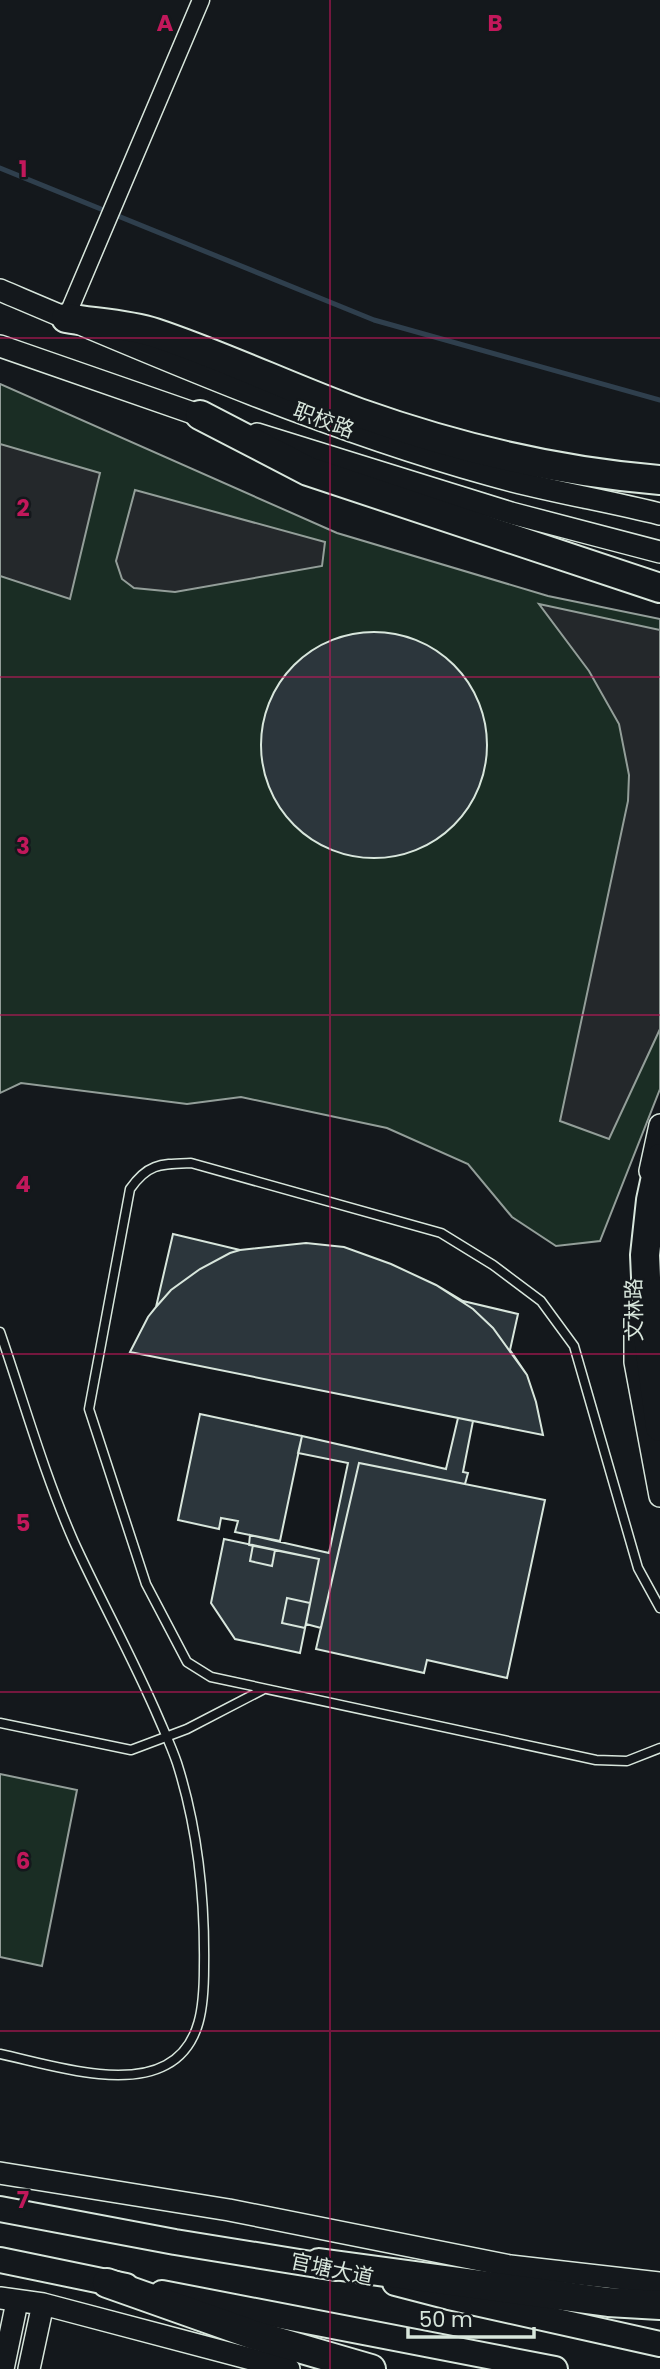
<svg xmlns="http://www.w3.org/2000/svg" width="660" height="2369" font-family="Poppins,'Noto Sans SC',sans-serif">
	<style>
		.green { fill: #1a2d24; stroke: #939e99; stroke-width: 2 }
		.parking { fill: #24282b; stroke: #939e99; stroke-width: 2 }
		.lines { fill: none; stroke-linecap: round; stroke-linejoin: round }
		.stream { stroke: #2f3f4d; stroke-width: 5 }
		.building { fill: #2c363c; stroke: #d8e6dc; stroke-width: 2 }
		.lane-casing { stroke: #d8e6dc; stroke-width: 11 }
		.street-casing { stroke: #d8e6dc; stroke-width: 19 }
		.secondary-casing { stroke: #d8e6dc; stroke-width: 24 }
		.primary-casing { stroke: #d8e6dc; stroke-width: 28 }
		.highway-casing { stroke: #d8e6dc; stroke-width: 32 }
		.lane { stroke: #14181c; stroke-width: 8 }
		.street { stroke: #14181c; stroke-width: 16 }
		.secondary { stroke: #14181c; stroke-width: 21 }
		.primary { stroke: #14181c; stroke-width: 24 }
		.highway { stroke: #14181c; stroke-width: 28 }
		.grid { fill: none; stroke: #c2185b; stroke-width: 2; stroke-opacity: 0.55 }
		.labels { text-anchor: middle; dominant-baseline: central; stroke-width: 5; stroke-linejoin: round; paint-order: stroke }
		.street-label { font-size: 21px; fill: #d8e6dc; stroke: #14181c }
		.grid-label { font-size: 23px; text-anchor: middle; font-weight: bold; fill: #c2185b; stroke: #14181c; stroke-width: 5; stroke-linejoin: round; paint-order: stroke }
	</style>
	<rect width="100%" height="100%" fill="#14181c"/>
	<path class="green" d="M0,384l337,149 211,63 112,23v470l-60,152 -44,5 -44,-29 -44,-53 -81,-36 -146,-31 -54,7 -166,-21 -21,10z
		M0,1774l77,16 -35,176 -42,-9z"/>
	<path class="parking" d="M0,444l100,29 -30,126 -70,-23z
		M135,490l190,52 -3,24 -147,26 -41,-4 -12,-9 -6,-18z
		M539,604l121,26v399l-51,110 -49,-18 68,-320 1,-26 -10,-51 -30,-53z"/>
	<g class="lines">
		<path class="stream" d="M0,168l374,152 286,80"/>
	</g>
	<path class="building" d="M261 745a113 113 0 1 1 226 0a113 113 0 1 1-226 0Z
		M173,1234l67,16 66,-7 38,4 47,17 45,21 27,16 55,13 -8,36 17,25 9,27 7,33 -413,-83 18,-35 8,-10z
		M306,1243l38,4 47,17 45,21 37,24 20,19 34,47 9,27 7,33 -413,-83 18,-35 8,-10 15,-17 29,-21 30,-16 10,-3z
		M200,1414l102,22 -22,105 -45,-9 3,-11 -17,-3 -2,11 -41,-9z
		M458,1418l15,3 -10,51 5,1 -3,11 -106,-21 -38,165 -15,-4 13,-65 -70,-14 1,-10 79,18 19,-90 -50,-10 4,-17 144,33z
		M359,1463l186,37 -38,178 -80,-18 -3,13 -108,-24z
		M224,1539l95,20 -19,94 -65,-14 -24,-36z
		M253,1545l22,5 -3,16 -22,-5z
		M287,1598l23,5 -5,25 -23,-5z"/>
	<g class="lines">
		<defs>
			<path id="lane" d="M0,1332c24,70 44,142 74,210 27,59 59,116 85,177 6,14 13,29 18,44 21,66 28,134 27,204 0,36 -2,79 -38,98 -44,24 -119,-1 -166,-11
				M660,1608l-22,-40 -64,-222 -33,-45 -48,-36 -52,-32 -250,-70c-30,1 -43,0 -61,26l-41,220 57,175 41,78 24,15 385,83 31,1 33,-13
				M0,1723l131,27 56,-21 77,-40"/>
			<path id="street" d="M66,318l135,-318"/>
			<path id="secondary" d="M0,290c160,68 322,138 490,185 56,16 114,25 170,39
				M0,346l213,74
				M257,434l254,79 149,39
				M650,1171l10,-46
				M635,1320v42l25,134
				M0,2173l229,37 281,56 150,17
				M0,2298l43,6 246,65
				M3,2369l14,-67
				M29,2369l14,-65"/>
			<path id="primary" d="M0,2209l175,33 161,26
				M0,2260l126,26
				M395,2283l54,14 211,47
				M162,2293l393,76"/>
			<path id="highway" d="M66,318c29,5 61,6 89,15 69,23 135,55 204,80 96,34 199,59 301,67
				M200,415l108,56 352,117
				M660,1158l-9,42 -6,55 4,90 11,82
				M319,2263l289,39 52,3
				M107,2283l147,52 117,34"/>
		</defs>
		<use href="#lane" class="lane-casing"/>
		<use href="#street" class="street-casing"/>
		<use href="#secondary" class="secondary-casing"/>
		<use href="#primary" class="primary-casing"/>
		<use href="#highway" class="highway-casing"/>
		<use href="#lane" class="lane"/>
		<use href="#street" class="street"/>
		<use href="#secondary" class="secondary"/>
		<use href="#primary" class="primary"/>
		<use href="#highway" class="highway"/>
	</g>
	<path class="grid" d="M330,0v2369M0,338h660M0,677h660M0,1015h660M0,1354h660M0,1692h660M0,2031h660"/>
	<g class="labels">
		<g class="street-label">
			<text transform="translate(324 420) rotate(20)">职校路</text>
			<text transform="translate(634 1310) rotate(-91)">文林路</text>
			<text transform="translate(332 2269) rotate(12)">官塘大道</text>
		</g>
	</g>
	<g class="grid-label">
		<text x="165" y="31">A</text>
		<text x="495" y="31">B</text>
		<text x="23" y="177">1</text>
		<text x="23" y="516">2</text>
		<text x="23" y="854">3</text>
		<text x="23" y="1192">4</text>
		<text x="23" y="1531">5</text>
		<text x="23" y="1869">6</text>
		<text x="23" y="2208">7</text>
	</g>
	<path d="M408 2327v10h126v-10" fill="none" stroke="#d8e6dc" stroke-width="3.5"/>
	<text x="419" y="2327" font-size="21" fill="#d8e6dc" stroke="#14181c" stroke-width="5" paint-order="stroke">50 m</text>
</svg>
